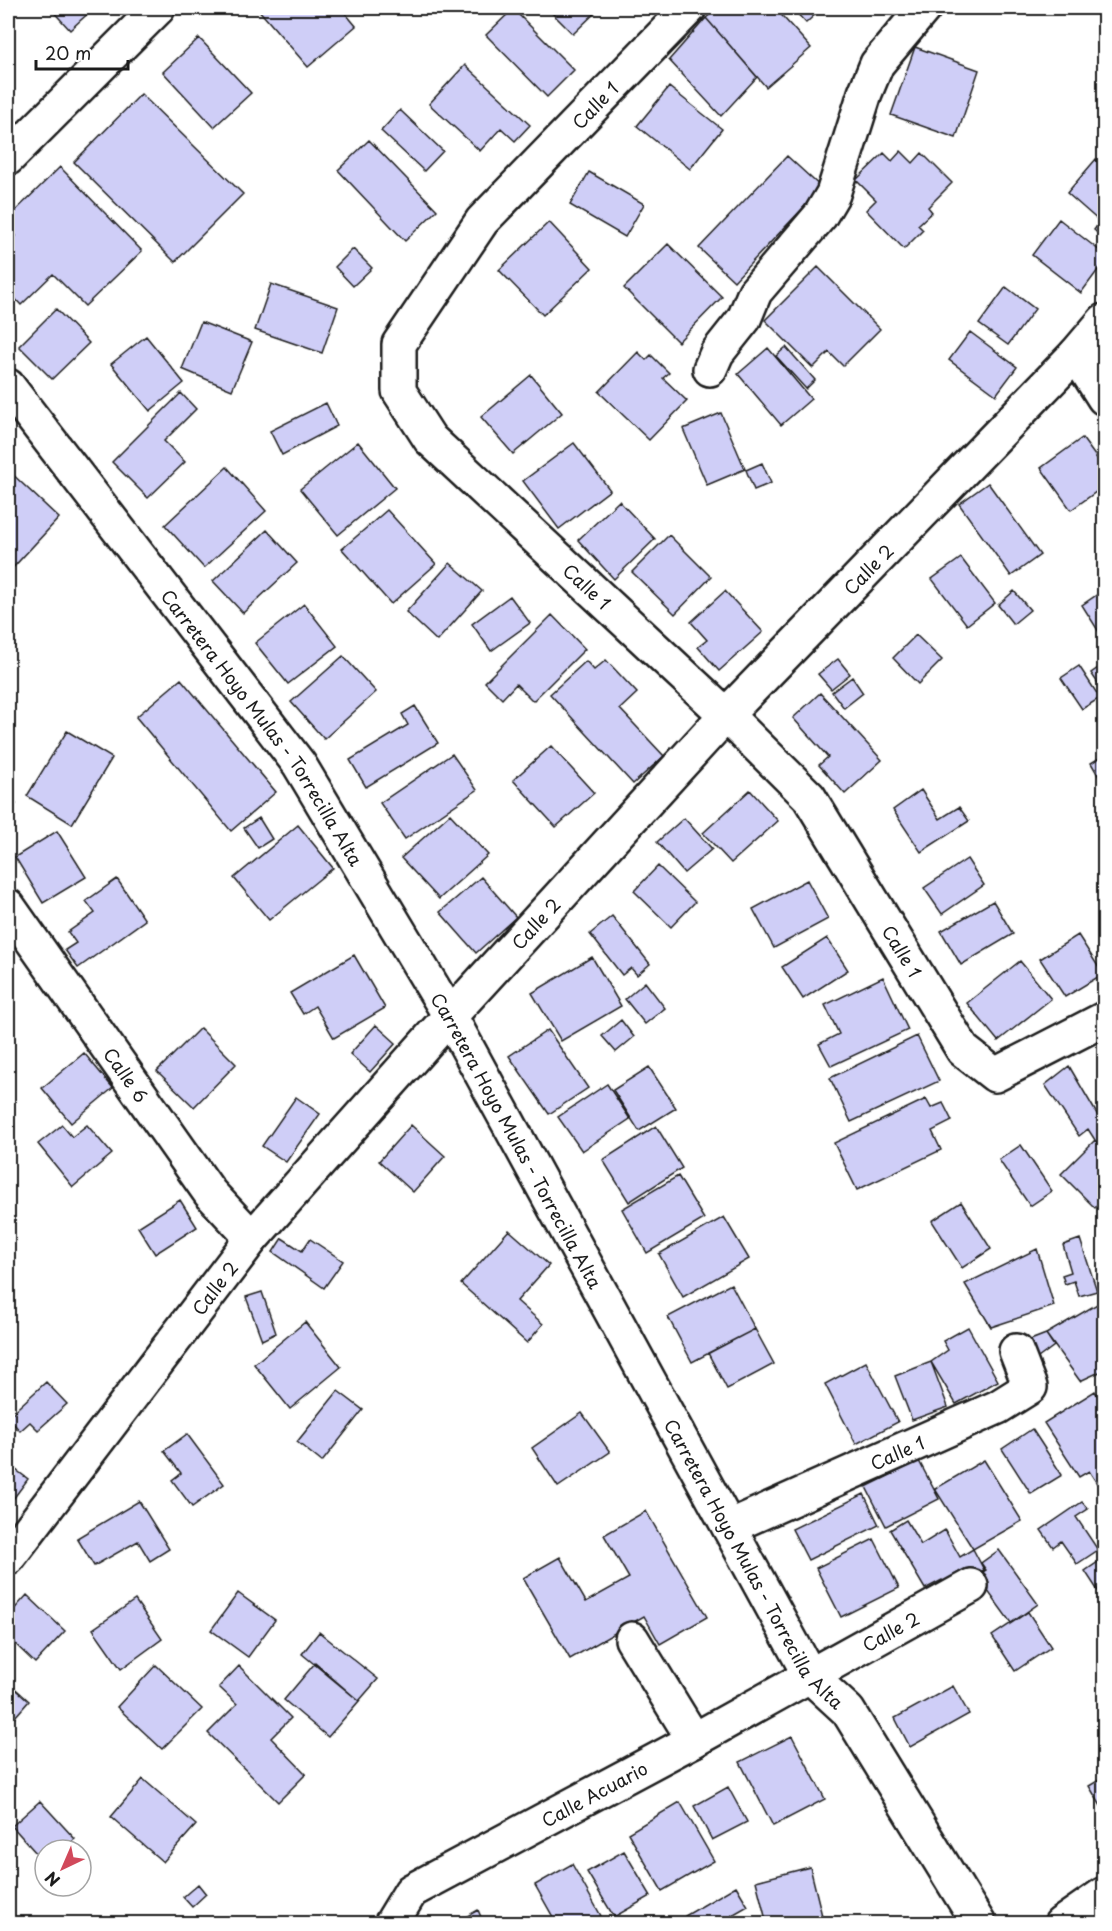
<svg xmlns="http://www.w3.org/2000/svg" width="1112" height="1931" font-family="'Playpen Sans',sans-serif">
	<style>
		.building { fill: #cfcef7; stroke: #1c1c1c; stroke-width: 1.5 }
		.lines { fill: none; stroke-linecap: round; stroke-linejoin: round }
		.minor-casing { stroke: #1c1c1c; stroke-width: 38 }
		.minor { stroke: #fff; stroke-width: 33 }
		.labels { text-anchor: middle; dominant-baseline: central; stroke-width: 4.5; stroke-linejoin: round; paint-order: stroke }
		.street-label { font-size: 18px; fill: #1c1c1c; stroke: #fff }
	</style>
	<rect width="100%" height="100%" fill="#fff"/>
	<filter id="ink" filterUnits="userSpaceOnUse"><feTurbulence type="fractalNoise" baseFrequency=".0167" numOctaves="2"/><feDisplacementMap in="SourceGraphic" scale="12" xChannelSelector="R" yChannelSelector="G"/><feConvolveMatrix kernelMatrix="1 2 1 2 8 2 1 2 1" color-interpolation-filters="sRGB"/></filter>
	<g filter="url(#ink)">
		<path class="building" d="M50,8h44l-24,22z
			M257,8h84l15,18 -48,41z
			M547,8h53l-27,26z
			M718,8h57l36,40 -45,39 -60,-69z
			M792,8h30l-16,15z
			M513,9l61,61 -27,27 -61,-62z
			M706,18l51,59 -36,39 -52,-56z
			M199,38l52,55 -37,34 -51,-55z
			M915,47l64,23 -23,68 -65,-23z
			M465,65l65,60 -15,16 -14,-13 -21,23 -51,-47z
			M669,87l53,42 -32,40 -53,-43z
			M141,94l102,100 -68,68 -101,-100z
			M400,110l43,41 -19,20 -43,-40z
			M369,140l68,70 -32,31 -67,-71z
			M901,151l12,12 9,-10 30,30 -24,24 4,5 -14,13 5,5 -19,19 -38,-39 10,-10 -20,-20 28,-27 8,8z
			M787,156l35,32 -88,93 -35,-33z
			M1096,159l8,7v73l-10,-9 6,-8 -33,-29z
			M60,167l82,84 -57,55 -32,-32 -32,31 -13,-14v-47l8,-8 -8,-10v-8z
			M589,172l55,32 -19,33 -55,-32z
			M1059,219l45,35v8l-23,31 -49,-38z
			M549,222l43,46 -49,47 -44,-45z
			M668,244l54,53 -44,45 -54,-54z
			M353,249l19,19 -19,18 -18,-19z
			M818,267l62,62 -37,37 -14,-14 -16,16 -48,-48z
			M271,284l67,23 -16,46 -67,-23z
			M1006,287l29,22 -27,36 -29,-21z
			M56,309l33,34 -37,36 -33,-33z
			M201,322l51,20 -20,48 -50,-21z
			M970,332l47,35 -21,28 -47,-35z
			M146,336l38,47 -34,28 -39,-47z
			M786,347l29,33 -9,9 -30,-33z
			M768,348l43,51 -30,26 -43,-51z
			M638,352l8,8 5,-5 18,18 -6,5 24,23 -38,39 -50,-48z
			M531,375l31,38 -49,41 -32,-37z
			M181,393l15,16 -32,32 21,21 -37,36 -36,-36z
			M326,403l11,23 -55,29 -12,-24z
			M721,413l24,56 -38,16 -24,-56z
			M1082,438l22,30v18l-33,24 -30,-42z
			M358,442l37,46 -57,47 -38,-46z
			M574,443l36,47 -51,39 -36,-48z
			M762,463l9,20 -17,7 -8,-20z
			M227,467l39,44 -62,57 -39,-43z
			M8,470l51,48 -51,55z
			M988,483l52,72 -29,21 -52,-72z
			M619,501l36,38 -41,40 -36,-39z
			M387,510l49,54 -45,40 -49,-55z
			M267,530l30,33 -54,50 -30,-32z
			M669,535l42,42 -36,37 -43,-42z
			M961,558l34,45 -28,22 -35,-46z
			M450,563l32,28 -45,50 -31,-29z
			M1104,590v50l-22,-35z
			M725,591l38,41 -44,39 -21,-24 9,-7 -16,-18z
			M1014,591l16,19 -17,14 -15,-19z
			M510,596l20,27 -39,28 -19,-27z
			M304,604l33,42 -49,38 -33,-41z
			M552,615l33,34 -52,52 -17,-17 -14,15 -17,-17z
			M916,635l26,25 -24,24 -25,-26z
			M343,656l33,36 -52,47 -33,-37z
			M838,659l12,15 -19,15 -13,-15z
			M606,660l31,33 -17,16 44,47 -31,28 -83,-90 36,-33 8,9z
			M1104,664v28l-13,-19z
			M1079,666l21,32 -18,11 -21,-31z
			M852,677l11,16 -19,15 -12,-16z
			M181,679l95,113 -45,39 -95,-114z
			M820,693l62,67 -37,34 -26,-29 9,-8 -35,-39z
			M415,706l23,37 -72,44 -16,-27 58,-35 -6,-11z
			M67,731l45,27 -40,66 -45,-28z
			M551,746l43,47 -38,34 -43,-47z
			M452,754l25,36 -72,49 -25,-36z
			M1104,755v25l-2,2 -11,-19z
			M750,790l28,31 -47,42 -28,-30z
			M921,790l19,29 19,-12 10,14 -48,31 -28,-42z
			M8,792l8,12 -8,5z
			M450,814l38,41 -49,44 -38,-41z
			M259,818l13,21 -14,9 -14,-20z
			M684,818l28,31 -28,24 -27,-31z
			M298,825l35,43 -64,52 -35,-42z
			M57,831l29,46 -43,26 -28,-46z
			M967,859l17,26 -42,29 -18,-26z
			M658,866l37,36 -24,25 -37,-36z
			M481,877l35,40 -40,36 -36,-41z
			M117,879l28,41 -67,48 -13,-18 11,-7 -8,-11 27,-19 -9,-12z
			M807,880l21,39 -54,29 -21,-39z
			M993,901l20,33 -52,31 -20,-34z
			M612,916l38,48 -13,11 -6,-7 -9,7 -32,-41z
			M1078,935l25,39 -38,23 -25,-38z
			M827,938l21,32 -45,29 -21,-32z
			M354,955l31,53 -51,30 -19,-32 -12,8 -13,-21z
			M592,957l29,49 -60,35 -29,-48z
			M1020,961l31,38 -53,42 -31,-38z
			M883,977l25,53 -77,36 -12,-22 20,-10 -14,-29z
			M645,982l20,26 -20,16 -20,-25z
			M621,1020l13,17 -18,15 -14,-16z
			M376,1025l20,18 -26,29 -20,-18z
			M200,1028l36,36 -42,43 -37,-36z
			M548,1030l40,58 -39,26 -40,-58z
			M917,1036l22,45 -88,41 -21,-44z
			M84,1053l29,35 -42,35 -29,-35z
			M1069,1066l35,60v21l-9,-7 -7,-11 -9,7 -34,-51z
			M649,1067l27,41 -37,23 -26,-41z
			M607,1084l23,35 -48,32 -24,-34z
			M296,1097l24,17 -34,48 -24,-16z
			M926,1099l5,9 12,-5 9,18 -20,10 9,19 -84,40 -23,-47z
			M62,1125l10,12 15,-12 25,29 -39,33 -35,-43z
			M411,1125l34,31 -32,36 -34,-31z
			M656,1126l26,42 -53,34 -26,-42z
			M1095,1140l9,10v48l-9,10 -34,-34z
			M1021,1145l31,46 -22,15 -31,-46z
			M678,1176l26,43 -57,34 -25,-44z
			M180,1200l17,27 -42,27 -17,-27z
			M961,1202l30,47 -29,19 -30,-47z
			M724,1217l25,42 -66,38 -24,-43z
			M509,1230l40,35 -32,36 26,23 -16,19 -66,-59z
			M282,1238l20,13 8,-12 33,22 -19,27 -51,-36z
			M1080,1239l17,52 -18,5 -5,-15 -9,3 -3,-9 9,-3 -8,-27z
			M1037,1249l17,57 -63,21 -26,-43z
			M731,1284l24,45 -63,33 -24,-45z
			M262,1292l14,41 -14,7 -16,-43z
			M1104,1300v70l-24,11 -34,-47z
			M305,1322l36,45 -51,42 -36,-45z
			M968,1327l30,54 -42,23 -25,-42 17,-12 -5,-9z
			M755,1329l19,35 -47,25 -19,-36z
			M1046,1334l8,12 -16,12 -10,-17z
			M866,1362l32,60 -42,22 -31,-60z
			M931,1362l17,45 -36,13 -17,-44z
			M46,1382l21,22 -29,26 -8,-8 -10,9 -12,-14z
			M338,1391l25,19 -41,52 -25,-20z
			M1095,1391l9,15v79l-4,3 -11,-17 -10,6 -35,-54z
			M582,1413l28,39 -52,35 -26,-39z
			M1032,1429l30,46 -31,19 -29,-45z
			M187,1434l37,50 -32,23 -20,-27 9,-7 -17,-22z
			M984,1460l38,61 -49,28 -38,-60z
			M919,1461l20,38 -53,27 -20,-39z
			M8,1464l20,15 -18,24 -2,-2z
			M864,1494l15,31 -71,35 -16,-31z
			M139,1501l30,48 -19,12 -12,-20 -44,25 -17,-28z
			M1082,1502l6,7 -12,8 22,33 -21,14 -16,-23 -8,6 -12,-17z
			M646,1511l61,106 -47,27 -16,-28 -74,43 -47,-81 37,-21 26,45 43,-24 -25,-43z
			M906,1520l15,25 24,-15 15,27 13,-8 11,21 -37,19 -5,-9 -17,9 -35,-59z
			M874,1539l25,49 -58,29 -25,-49z
			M999,1550l39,54 -27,19 -34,-47 9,-6 -5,-7z
			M1104,1558v42l-19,-29z
			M238,1593l37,27 -27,37 -37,-27z
			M27,1595l38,36 -30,32 -27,-26v-21z
			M135,1600l27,39 -41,30 -28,-40z
			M1028,1612l23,35 -36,24 -23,-35z
			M319,1632l59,47 -19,22 -57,-47z
			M315,1663l44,38 -31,36 -44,-37z
			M156,1665l46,44 -40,40 -45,-42z
			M239,1666l52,52 -20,20 35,36 -28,28 -70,-69 29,-29 -18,-17z
			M8,1682l21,19 -21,24z
			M953,1686l16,28 -59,33 -15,-29z
			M792,1736l33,63 -52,27 -33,-64z
			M1104,1777v34l-15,-25z
			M143,1779l53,46 -33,37 -52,-45z
			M728,1787l19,35 -35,18 -18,-34z
			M40,1801l35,38 -13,11h-17v13l-33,-37z
			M680,1802l34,59 -52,30 -34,-58z
			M624,1851l27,45 -37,21 -27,-45z
			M572,1864l29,52 -13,8h-31l-22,-39z
			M810,1867l14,57h-57l-11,-43z
			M198,1884l8,10 -14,13 -9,-10z
			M736,1886l12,20 -16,9 5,9h-47l-5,-8z
			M478,1910l6,14h-31z"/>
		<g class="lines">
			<defs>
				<g id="minor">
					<path id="s1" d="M689,8l-207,213 -83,123v47l31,48 296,276 83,82 154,253 32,25 109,-56"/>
					<path d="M8,158l150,-150"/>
					<path d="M1076,354l28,44"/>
					<path d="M710,369l7,-16 27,-34 11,-27 65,-76 13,-22 32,-101 12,-29 47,-56"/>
					<path id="s2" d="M8,386l291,378 151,252 360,660 38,35 131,213"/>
					<path id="s3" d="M8,906l202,287 42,45"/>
					<path id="s4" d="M729,1527l269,-120 32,-20 -14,-36"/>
					<path id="s5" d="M8,1558l244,-320 198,-222 276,-301 350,-361 28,-33"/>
					<path d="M632,1639l62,101"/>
					<path id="s6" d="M391,1924l20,-33 283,-151 277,-154"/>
					<path d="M1061,1924l43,-30"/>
				</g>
			</defs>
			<use href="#minor" class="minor-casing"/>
			<use href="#minor" class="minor"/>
		</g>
	</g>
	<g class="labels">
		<g class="street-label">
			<text transform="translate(595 105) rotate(-46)">Calle 1</text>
			<text stroke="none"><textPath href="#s5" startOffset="1312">Calle 2</textPath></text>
			<text stroke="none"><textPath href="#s1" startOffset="765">Calle 1</textPath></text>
			<text stroke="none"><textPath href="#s2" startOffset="426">Carretera Hoyo Mulas - Torrecilla Alta</textPath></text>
			<text stroke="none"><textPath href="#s5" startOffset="826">Calle 2</textPath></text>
			<text stroke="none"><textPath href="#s1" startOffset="1251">Calle 1</textPath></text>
			<text stroke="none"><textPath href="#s3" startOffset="206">Calle 6</textPath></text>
			<text stroke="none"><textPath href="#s2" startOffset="912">Carretera Hoyo Mulas - Torrecilla Alta</textPath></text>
			<text stroke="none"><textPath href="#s5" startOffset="340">Calle 2</textPath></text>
			<text stroke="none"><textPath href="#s4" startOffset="184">Calle 1</textPath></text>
			<text stroke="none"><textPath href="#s2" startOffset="1398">Carretera Hoyo Mulas - Torrecilla Alta</textPath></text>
			<text stroke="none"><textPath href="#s6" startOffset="584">Calle 2</textPath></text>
			<text stroke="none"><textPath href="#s6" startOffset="246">Calle Acuario</textPath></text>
		</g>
	</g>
	<rect width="1112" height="1931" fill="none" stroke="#fff" stroke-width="30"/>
	<rect x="15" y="15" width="1082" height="1901" fill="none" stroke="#1c1c1c" stroke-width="2" filter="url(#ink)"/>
	<g transform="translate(63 1868) rotate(224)"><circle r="28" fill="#ffffff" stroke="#a4a4a4" stroke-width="1.5"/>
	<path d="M0-4.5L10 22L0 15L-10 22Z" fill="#d1495b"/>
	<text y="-9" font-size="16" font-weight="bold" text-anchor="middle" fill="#1c1c1c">N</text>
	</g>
	<path d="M36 60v9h92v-9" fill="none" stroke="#1c1c1c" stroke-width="3"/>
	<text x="45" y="60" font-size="18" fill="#1c1c1c" stroke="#ffffff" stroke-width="4.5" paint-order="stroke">20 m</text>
</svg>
